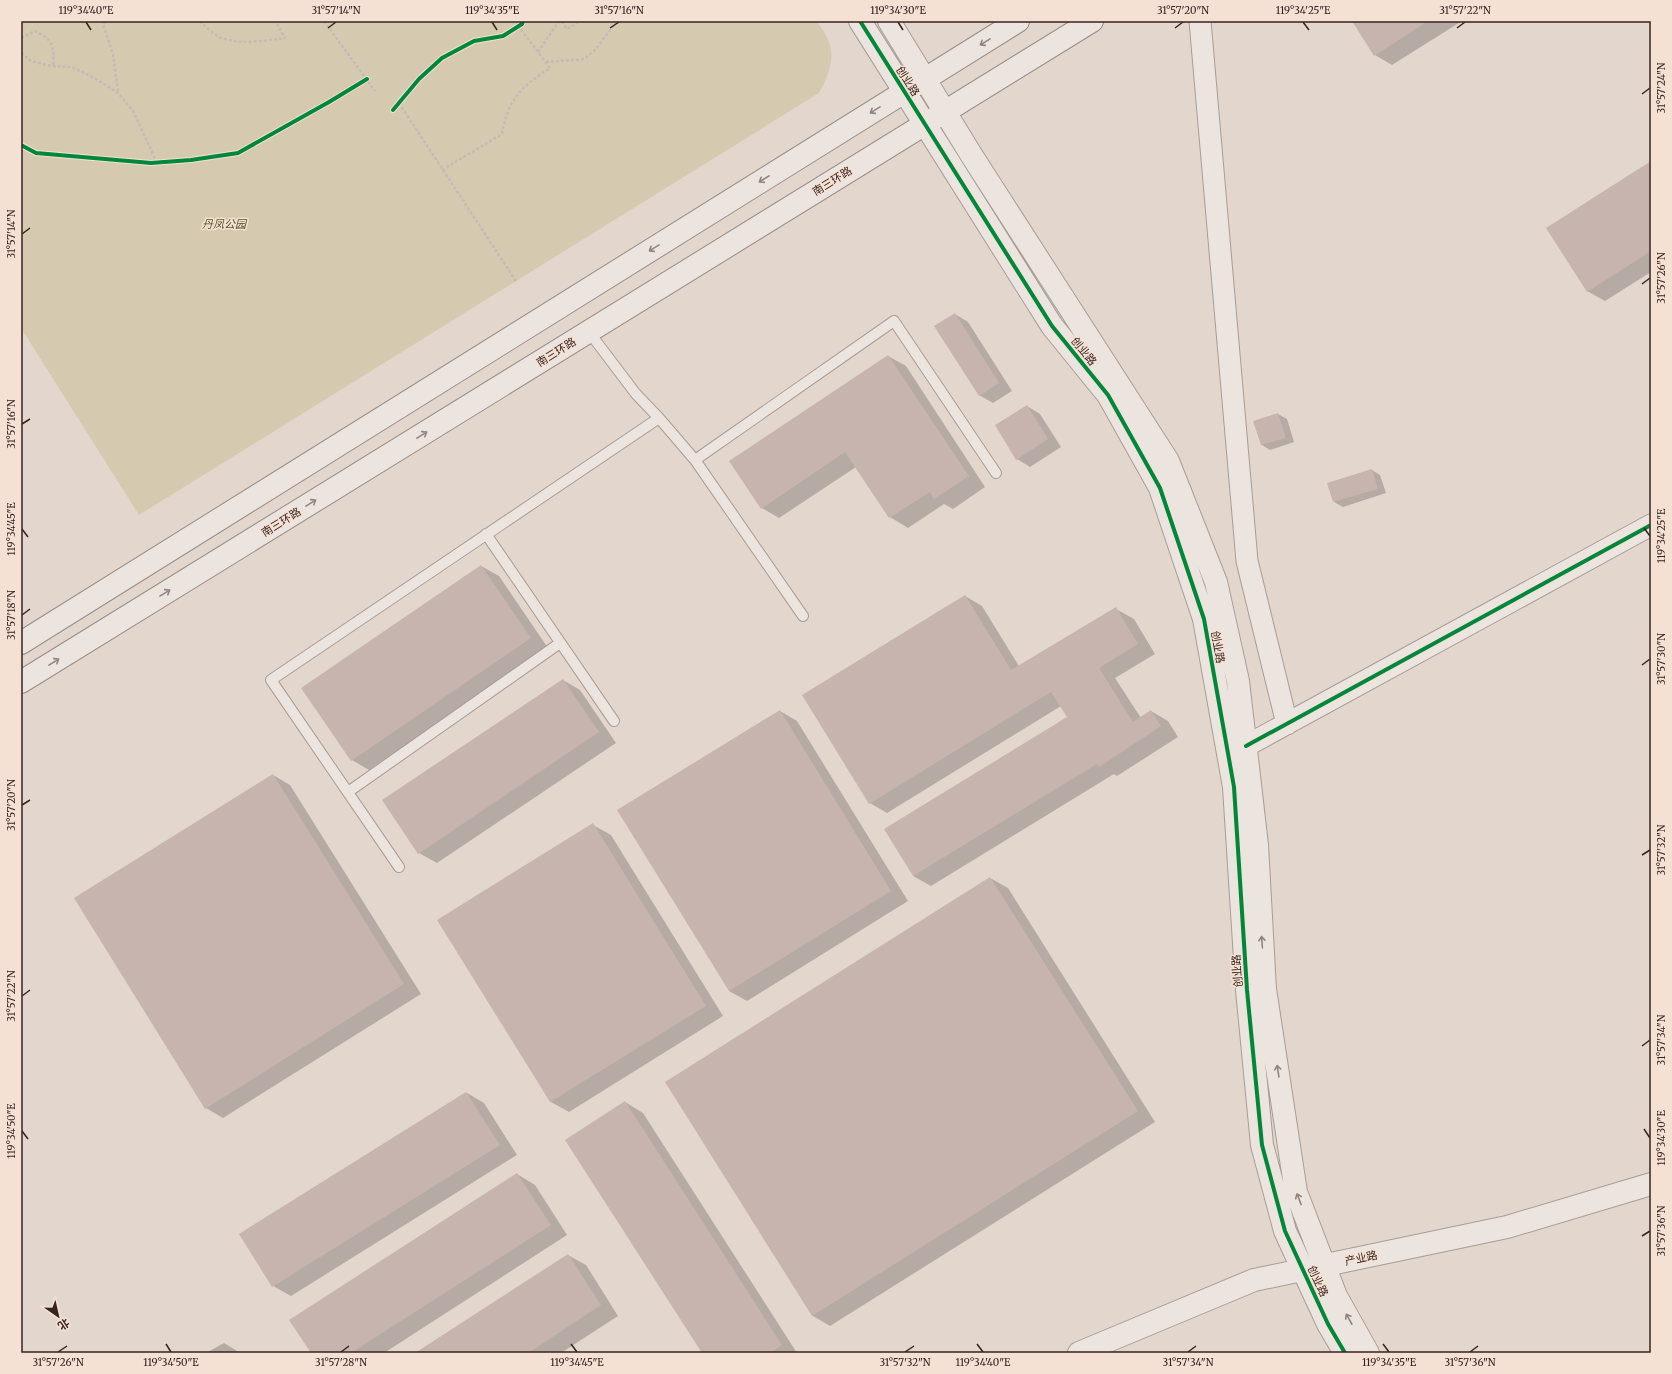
<svg xmlns="http://www.w3.org/2000/svg" width="1672" height="1374" font-family="Merriweather,'Noto Sans SC',serif">
	<style>
		.green { fill: #d5cab0 }
		.shadow { fill: #0003 }
		.building { fill: #c7b4ae }
		.lines { fill: none; stroke-linecap: round; stroke-linejoin: round }
		.service-casing { stroke: #a89c96; stroke-width: 12 }
		.minor-casing { stroke: #a89c96; stroke-width: 23 }
		.tertiary-casing { stroke: #a89c96; stroke-width: 24 }
		.secondary-casing { stroke: #988c86; stroke-width: 24 }
		.path { stroke: #c4bbb5; stroke-width: 2.5; stroke-dasharray: 3 2; stroke-linecap: butt }
		.service { stroke: #ece4de; stroke-width: 10 }
		.minor { stroke: #ece4de; stroke-width: 21 }
		.tertiary { stroke: #ece4de; stroke-width: 22 }
		.secondary { stroke: #ece4de; stroke-width: 22 }
		.cycleway-casing { stroke: #f4e1d4; stroke-width: 6 }
		.cycleway { stroke: #00873e; stroke-width: 4 }
		.oneway { stroke: #92847e }
		.ticks { fill: none; stroke: #37231f; stroke-width: 1.5 }
		.labels { text-anchor: middle; dominant-baseline: central; stroke-width: 3; stroke-linejoin: round; paint-order: stroke }
		.street-label { font-size: 11px; fill: #37231f; stroke: #f4e1d4 }
		.park-label { font-size: 11px; font-style: italic; fill: #535126; stroke: #f4e1d4 }
		.neatline { fill: none; stroke: #37231f; stroke-width: 1.5 }
		.ticks-label { font-size: 10px; text-anchor: middle; fill: #37231f }
	</style>
	<rect width="100%" height="100%" fill="#e3d6cd"/>
	<path class="green" d="M21,21h796c3,6 9,12 11,19 8,18 0,37 -9,53l-680,422 -118,-187z"/>
	<path class="shadow" d="M1353,21h109l-70,44 -17,-10z
		M1651,162v110l-46,29 -18,-10z
		M955,314l13,8 44,69 -19,12 -14,-8z
		M888,356l18,10 79,121 -32,22 -9,-5 -36,24 -18,-11 -34,-50 -77,51 -17,-10z
		M1027,406l13,8 21,33 -31,20 -13,-8z
		M1278,414l9,5 7,23 -24,8 -8,-5 -8,-23z
		M1372,470l8,5 6,18 -43,14 -9,-5z
		M481,566l18,10 49,72 -179,122 -17,-10z
		M965,596l17,10 37,60 97,-57 18,10 21,35 -40,24 26,40 10,-7 17,10 10,16 -61,39 -3,-2 -183,112 -18,-10 156,-158 -8,-12 -174,107 -17,-10z
		M563,680l17,10 36,53 -179,120 -18,-10z
		M780,711l17,10 111,180 -161,100 -18,-10z
		M273,775l17,10 131,209 -198,124 -17,-10z
		M593,825l18,10 112,181 -154,96 -18,-10 -112,-182z
		M990,878l18,10 147,234 -325,204 -17,-10 -147,-234z
		M467,1093l17,10 33,52 -226,141 -18,-10z
		M625,1102l18,11 154,240h-94z
		M517,1174l18,11 32,50 -183,118h-72z
		M568,1255l18,10 32,51 -57,37h-145z
		M224,1343l13,8 2,2h-33z"/>
	<path class="building" d="M1352,21h76l-54,35z
		M1651,161v90l-64,41 -41,-64z
		M955,313l44,70 -20,13 -45,-70z
		M888,355l81,121 -35,23 -4,-7 -41,26 -44,-66 -84,57 -32,-48z
		M1027,405l21,34 -32,21 -21,-35z
		M1278,413l8,25 -25,7 -8,-24z
		M1372,469l6,20 -45,13 -6,-19z
		M481,565l50,73 -180,123 -50,-73z
		M965,595l46,75 105,-63 22,37 -39,24 34,54 18,-12 10,16 -62,41 -2,-3 -184,112 -29,-47 183,-112 -16,-25 -182,112 -67,-109z
		M563,679l36,53 -181,122 -36,-54z
		M780,710l111,181 -162,100 -112,-181z
		M273,774l131,210 -199,125 -131,-211z
		M593,823l113,183 -156,96 -113,-182z
		M990,877l148,234 -326,205 -147,-234z
		M466,1092l34,53 -228,142 -33,-53z
		M625,1101l157,244 -12,8h-68l-137,-213z
		M517,1173l34,52 -200,128h-40l-22,-33z
		M568,1254l33,51 -73,48h-113z"/>
	<g class="lines">
		<defs>
			<path id="service" d="M589,332l47,62 23,24 36,42 108,156
				M695,460l199,-139 102,152
				M486,534l128,187
				M348,792l212,-149
				M399,867l-128,-187 388,-262"/>
			<path id="minor" d="M1200,21l47,540 40,163
				M1246,746l405,-221"/>
			<path id="tertiary" d="M860,21l192,305 56,69 52,93 44,131 30,168 13,203 15,155 23,86 43,93 17,29
				M889,21l83,135 196,305 48,121 22,99 19,164 8,144 31,203 40,104 32,57
				M1079,1353l175,-73 253,-53 144,-43"/>
			<path id="secondary" d="M21,643l997,-622
				M21,682l1071,-661"/>
		</defs>
		<use href="#service" class="service-casing"/>
		<use href="#minor" class="minor-casing"/>
		<use href="#tertiary" class="tertiary-casing"/>
		<use href="#secondary" class="secondary-casing"/>
		<path class="path" d="M105,21l-2,3 10,30 5,39
			M200,21c7,7 16,16 25,18 19,6 41,1 60,-1l-10,-17
			M324,21l51,70
			M562,21l5,8 14,-8
			M21,38l14,-7c19,9 19,16 18,35
			M538,52l21,-31
			M21,53l10,8 20,5 21,1 24,12 22,14 15,18 24,52
			M546,62l38,-3 12,-10 21,-28
			M399,103l117,178
			M442,170l60,-36c6,-35 19,-47 48,-66l-32,-42"/>
		<use href="#service" class="service"/>
		<use href="#minor" class="minor"/>
		<use href="#tertiary" class="tertiary"/>
		<use href="#secondary" class="secondary"/>
		<defs>
			<path id="cycleway" d="M860,21l192,305 56,69 52,93 44,131 30,168 13,203 15,155 23,86 43,93 17,29
				M393,110l26,-31 23,-21 32,-17 29,-5 19,-12 1,-3
				M21,145l15,8 115,10 40,-3 47,-7 91,-51 38,-23
				M1246,746l405,-221"/>
		</defs>
		<use href="#cycleway" class="cycleway-casing"/>
		<use href="#cycleway" class="cycleway"/>
	</g>
	<defs><path id="oneway-shaft" d="M-6 0H5M1.5-3L5.5 0L1.5 3" fill="none" stroke-width="1.6" stroke-linecap="round" stroke-linejoin="round"/></defs>
	<g class="oneway">
		<use href="#oneway-shaft" transform="translate(985 42) rotate(148)"/>
		<use href="#oneway-shaft" transform="translate(875 110) rotate(148)"/>
		<use href="#oneway-shaft" transform="translate(764 179) rotate(148)"/>
		<use href="#oneway-shaft" transform="translate(654 248) rotate(148)"/>
		<use href="#oneway-shaft" transform="translate(422 435) rotate(-32)"/>
		<use href="#oneway-shaft" transform="translate(311 503) rotate(-32)"/>
		<use href="#oneway-shaft" transform="translate(165 593) rotate(-32)"/>
		<use href="#oneway-shaft" transform="translate(54 662) rotate(-32)"/>
		<use href="#oneway-shaft" transform="translate(1262 942) rotate(-94)"/>
		<use href="#oneway-shaft" transform="translate(1278 1071) rotate(-99)"/>
		<use href="#oneway-shaft" transform="translate(1299 1199) rotate(-111)"/>
		<use href="#oneway-shaft" transform="translate(1349 1319) rotate(-119)"/>
	</g>
	<path class="ticks" d="M86,22l5,8M492,22l5,8M898,22l5,8M1303,22l6,8M328,28l8,-6M610,28l9,-6M1175,28l8,-6M1457,28l8,-6M1642,94l8,-6M22,234l8,-6M1642,284l8,-6M22,424l8,-5M1644,528l6,8M22,529l6,8M22,615l8,-6M1642,665l8,-6M22,805l8,-5M1642,855l8,-5M22,996l8,-6M1642,1046l8,-6M1644,1129l6,9M22,1131l6,8M1642,1236l8,-5M166,1344l5,8M571,1344l6,8M977,1344l6,8M1383,1344l6,8M58,1352l9,-6M341,1352l8,-6M905,1352l9,-6M1188,1352l8,-6M1470,1352l8,-6"/>
	<g class="labels">
		<g class="street-label">
			<text transform="translate(908 81) rotate(58)">创业路</text>
			<text transform="translate(832 181) rotate(-32)">南三环路</text>
			<text transform="translate(1084 351) rotate(51)">创业路</text>
			<text transform="translate(556 352) rotate(-32)">南三环路</text>
			<text transform="translate(281 522) rotate(-32)">南三环路</text>
			<text transform="translate(1218 647) rotate(80)">创业路</text>
			<text transform="translate(1237 971) rotate(-94)">创业路</text>
			<text transform="translate(1361 1258) rotate(-12)">产业路</text>
			<text transform="translate(1318 1281) rotate(65)">创业路</text>
		</g>
		<g class="park-label">
			<text x="224" y="224">丹凤公园</text>
		</g>
	</g>
	<rect width="1672" height="1374" fill="none" stroke="#f4e1d4" stroke-width="44"/>
	<g transform="translate(58 1316) rotate(146)" stroke="#f4e1d4" stroke-width="3" paint-order="stroke">
	<path d="M0-3L7 15L0 10L-7 15Z" fill="#37231f"/>
	<text y="-6" font-size="11" font-weight="bold" text-anchor="middle" fill="#37231f">北</text>
	</g>
	<rect x="22" y="22" width="1628" height="1330" class="neatline"/>
	<g class="ticks-label">
		<text x="86" y="14">119°34'40"E</text>
		<text x="336" y="14">31°57'14"N</text>
		<text x="492" y="14">119°34'35"E</text>
		<text x="619" y="14">31°57'16"N</text>
		<text x="898" y="14">119°34'30"E</text>
		<text x="1183" y="14">31°57'20"N</text>
		<text x="1303" y="14">119°34'25"E</text>
		<text x="1465" y="14">31°57'22"N</text>
		<text transform="translate(1661 88) rotate(-90)" y="4">31°57'24"N</text>
		<text transform="translate(11 234) rotate(-90)" y="4">31°57'14"N</text>
		<text transform="translate(1661 278) rotate(-90)" y="4">31°57'26"N</text>
		<text transform="translate(11 424) rotate(-90)" y="4">31°57'16"N</text>
		<text transform="translate(11 529) rotate(-90)" y="4">119°34'45"E</text>
		<text transform="translate(1661 536) rotate(-90)" y="4">119°34'25"E</text>
		<text transform="translate(11 615) rotate(-90)" y="4">31°57'18"N</text>
		<text transform="translate(1661 659) rotate(-90)" y="4">31°57'30"N</text>
		<text transform="translate(11 805) rotate(-90)" y="4">31°57'20"N</text>
		<text transform="translate(1661 850) rotate(-90)" y="4">31°57'32"N</text>
		<text transform="translate(11 996) rotate(-90)" y="4">31°57'22"N</text>
		<text transform="translate(1661 1040) rotate(-90)" y="4">31°57'34"N</text>
		<text transform="translate(11 1131) rotate(-90)" y="4">119°34'50"E</text>
		<text transform="translate(1661 1138) rotate(-90)" y="4">119°34'30"E</text>
		<text transform="translate(1661 1231) rotate(-90)" y="4">31°57'36"N</text>
		<text x="58" y="1366">31°57'26"N</text>
		<text x="171" y="1366">119°34'50"E</text>
		<text x="341" y="1366">31°57'28"N</text>
		<text x="577" y="1366">119°34'45"E</text>
		<text x="905" y="1366">31°57'32"N</text>
		<text x="983" y="1366">119°34'40"E</text>
		<text x="1188" y="1366">31°57'34"N</text>
		<text x="1389" y="1366">119°34'35"E</text>
		<text x="1470" y="1366">31°57'36"N</text>
	</g>
</svg>
